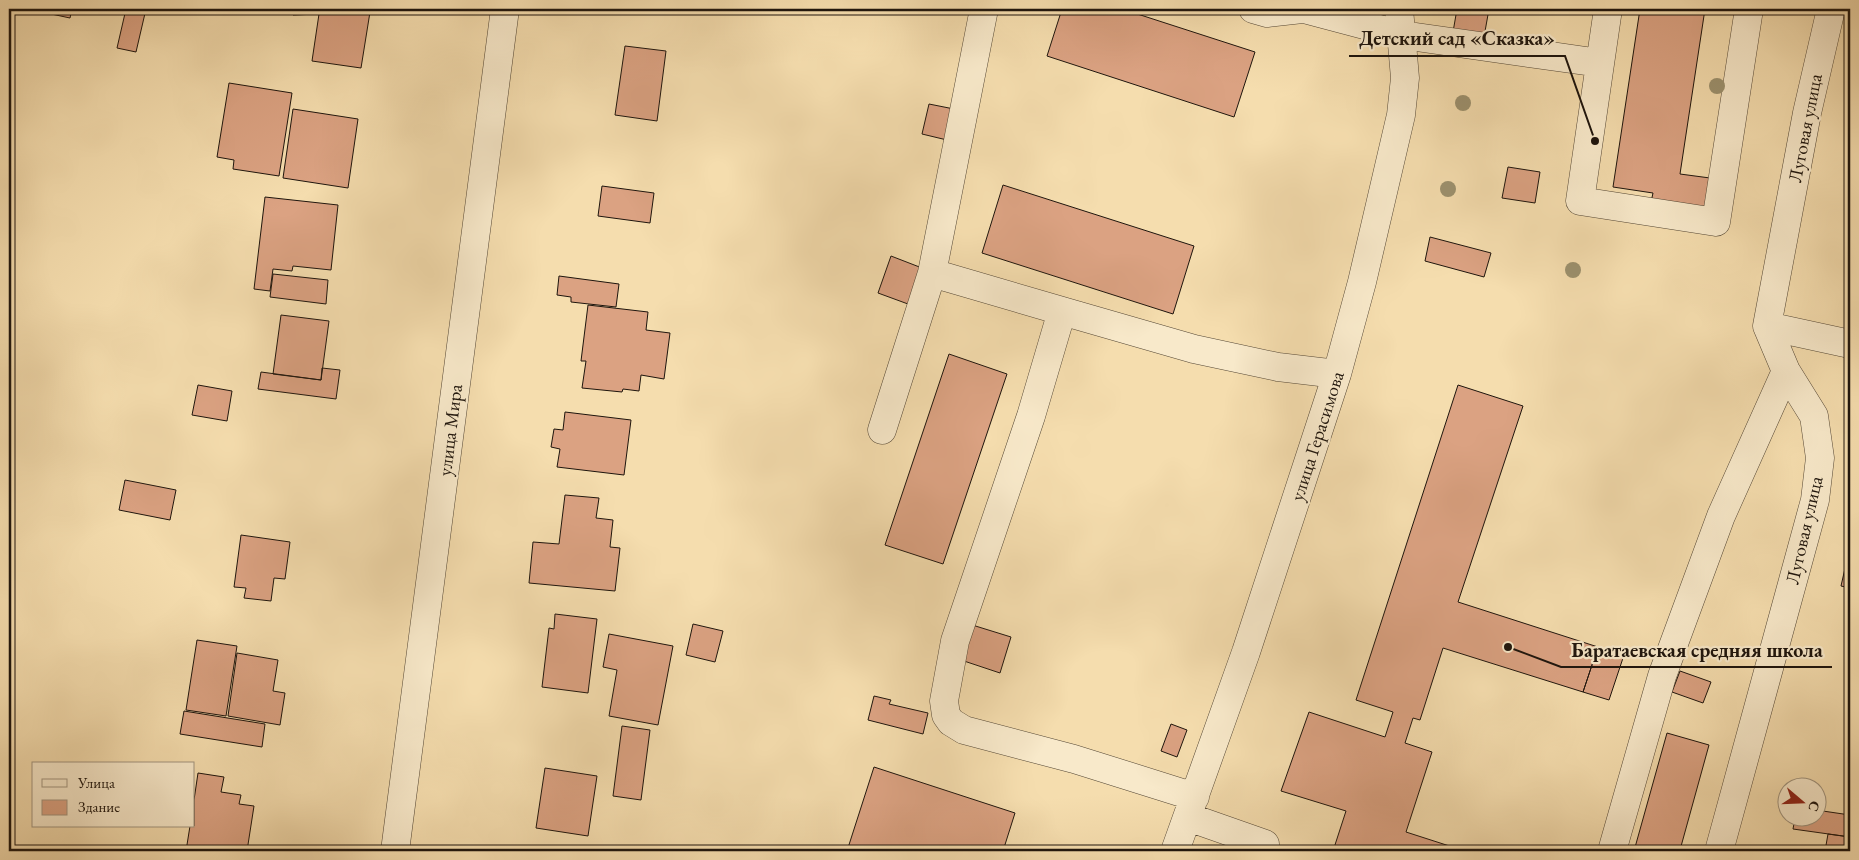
<svg xmlns="http://www.w3.org/2000/svg" width="1859" height="860" font-family="'EB Garamond',serif">
	<style>
		.building { fill: #dba282; stroke: #1e150d }
		.lines { fill: none; stroke-linecap: round; stroke-linejoin: round }
		.minor-casing { stroke: #544735; stroke-width: 29 }
		.minor { stroke: #f8e9ca; stroke-width: 28 }
		.tree { fill: #9c916e }
		.labels { text-anchor: middle; dominant-baseline: central; stroke-width: 4.5; stroke-linejoin: round; paint-order: stroke }
		.street-label { font-size: 19px; fill: #1e150d; stroke: #f8e9ca }
		.leader { fill: none; stroke: #1e150d; stroke-width: 2 }
		.callout-dot { fill: #1e150d; stroke: #f8e9ca; stroke-width: 2 }
		.callout-label { font-size: 20px; text-anchor: middle; font-weight: bold; fill: #1e150d; stroke: #f8e9ca; stroke-width: 4.5; stroke-linejoin: round; paint-order: stroke }
	</style>
	<rect width="100%" height="100%" fill="#f5ddae"/>
	<filter id="stains"><feTurbulence type="fractalNoise" baseFrequency=".004" numOctaves="4"/><feColorMatrix values="0 0 0 0 .2 0 0 0 0 .09 0 0 0 0 .02 0 0 0 .5 -.17"/></filter>
	<radialGradient id="worn" r=".72"><stop offset=".6" stop-color="#630" stop-opacity="0"/><stop offset="1" stop-color="#630" stop-opacity=".3"/></radialGradient>
	<path class="building" d="M28,9h44l-2,9z
		M126,9h20l-10,43 -19,-4z
		M294,9h82l-1,5 -5,-2 -9,56 -49,-7 7,-47 -26,1z
		M1062,9h60l133,43 -21,65 -187,-61z
		M1457,9h32l-5,28 -31,-5z
		M1640,9h65l-25,165 30,4 -4,32 -55,-8 2,-9 -40,-6z
		M625,46l41,5 -9,70 -42,-6z
		M229,83l63,10 -13,83 -46,-7 1,-9 -17,-3z
		M929,104l25,5 -7,31 -25,-6z
		M293,109l65,10 -10,69 -65,-10z
		M1508,167l32,5 -5,31 -33,-5z
		M1003,185l191,61 -21,68 -191,-61z
		M602,186l52,7 -4,30 -52,-7z
		M265,197l73,8 -7,65 -38,-4 -1,5 -19,-2 -3,22 -16,-2z
		M1430,237l61,16 -7,24 -59,-16z
		M891,256l31,12 -14,36 -30,-11z
		M273,274l55,6 -2,24 -56,-7z
		M559,276l60,8 -3,23 -45,-5v-5l-14,-2z
		M588,305l60,7 -2,18 24,3 -6,46 -23,-4 -2,16 -16,-2 -1,3 -40,-4 4,-27h-5z
		M281,315l48,6 -8,59 -48,-6z
		M949,354l58,20 -64,190 -58,-19z
		M322,368l18,2 -4,29 -78,-10 3,-17 60,8z
		M198,385l34,6 -5,30 -35,-6z
		M1458,385l65,21 -65,196 140,45 -15,45 -140,-44 -23,72 -7,-2 -8,25 27,9 -26,80 59,19h-132l13,-40 -65,-20 28,-79 76,25 8,-25 -37,-12z
		M565,412l66,8 -7,55 -67,-8 3,-18 -9,-2 3,-18 9,1z
		M125,480l51,10 -6,30 -51,-10z
		M565,495l34,3 -3,20 17,2 -3,27 10,1 -5,43 -86,-8 4,-41 26,2z
		M241,535l49,7 -5,37 -11,-1 -3,23 -27,-3 2,-10 -12,-1z
		M1846,564l4,1v23l-9,-2z
		M555,614l42,5 -9,74 -46,-6 7,-59 5,1z
		M693,624l30,7 -8,31 -29,-7z
		M969,624l42,13 -11,36 -42,-14z
		M609,634l64,12 -15,79 -49,-9 8,-46 -14,-3z
		M197,640l40,6 -11,70 -40,-6z
		M1598,647l26,8 -15,45 -26,-8z
		M237,653l41,7 -5,31 12,2 -5,32 -52,-9z
		M1680,671l31,11 -8,21 -31,-11z
		M874,696l17,4 -2,4 39,9 -5,21 -55,-14z
		M184,711l81,13 -3,23 -82,-13z
		M1171,724l16,6 -10,27 -16,-6z
		M622,726l28,4 -9,70 -28,-4z
		M1667,733l42,12 -29,105 -13,-4 -1,5h-32z
		M874,767l141,46 -12,38h-156z
		M545,768l52,8 -9,60 -52,-8z
		M198,773l26,4 -3,15 20,3 -2,9 15,2 -7,45h-61l4,-25h4v-26z
		M1816,810l34,5v22l-57,-8 2,-11h21z
		M1828,834l22,3v14h-25z"/>
	<g class="lines">
		<defs>
			<path id="minor" d="M1253,9l14,4 35,-4
				M1304,9l98,26 198,28
				M1608,9l-28,192 136,21 33,-213
				M932,273l130,38 -31,105 -76,225 -11,60 2,14 5,7 13,8 110,29 121,38
				M1062,311l132,38 84,18 59,7
				M1767,326l83,18
				M882,430l50,-157 52,-264
				M1188,817l77,27 -3,7
				M395,851l110,-842
				M1175,851l71,-199 91,-278 25,-92 39,-167 4,-37 -6,-69
				M1612,851l50,-175 59,-160 65,-145
				M1719,851l96,-351 5,-42 -6,-42 -28,-45 -19,-45 40,-213 24,-104"/>
		</defs>
		<use href="#minor" class="minor-casing"/>
		<use href="#minor" class="minor"/>
	</g>
	<g class="tree">
		<circle cx="1717" cy="86" r="8"/>
		<circle cx="1463" cy="103" r="8"/>
		<circle cx="1448" cy="189" r="8"/>
		<circle cx="1573" cy="270" r="8"/>
	</g>
	<g class="labels">
		<g class="street-label">
			<text transform="translate(1805 128) rotate(-79)">Луговая улица</text>
			<text transform="translate(450 430) rotate(-83)">улица Мира</text>
			<text transform="translate(1317 436) rotate(-72)">улица Герасимова</text>
			<text transform="translate(1804 530) rotate(-77)">Луговая улица</text>
		</g>
	</g>
	<path class="leader" d="M1595 141L1565 56H1349M1508 647L1561 667H1832"/>
	<g class="callout-dot">
		<circle cx="1595" cy="141" r="5"/>
		<circle cx="1508" cy="647" r="5"/>
	</g>
	<g class="callout-label">
		<text x="1457" y="45">Детский сад «Сказка»</text>
		<text x="1697" y="657">Баратаевская средняя школа</text>
	</g>
	<rect width="1859" height="860" fill="none" stroke="#f5ddae" stroke-width="30"/>
	<rect x="10" y="10" width="1839" height="840" fill="none" stroke="#1e150d" stroke-width="2.5"/>
	<rect x="15" y="15" width="1829" height="830" fill="none" stroke="#1e150d"/>
	<rect x="32" y="762" width="162" height="65" fill="#f8e9ca" stroke="#a1947e"/>
	<rect x="42" y="779" width="25" height="8" fill="#f8e9ca" stroke="#a1947e"/>
	<text x="78" y="788" font-size="15" fill="#1e150d">Улица</text>
	<rect x="42" y="800" width="25" height="15" fill="#dba282" stroke="#a1947e"/>
	<text x="78" y="812" font-size="15" fill="#1e150d">Здание</text>
	<g transform="translate(1802 802) rotate(109)"><circle r="24" fill="#f8e9ca" stroke="#a1947e"/>
	<path d="M0-4L9 19L0 12L-9 19Z" fill="#8f2418"/>
	<text y="-8" font-size="14" font-weight="bold" text-anchor="middle" fill="#1e150d">С</text>
	</g>
	<rect width="100%" height="100%" filter="url(#stains)"/>
	<rect width="100%" height="100%" fill="url(#worn)"/>
</svg>
